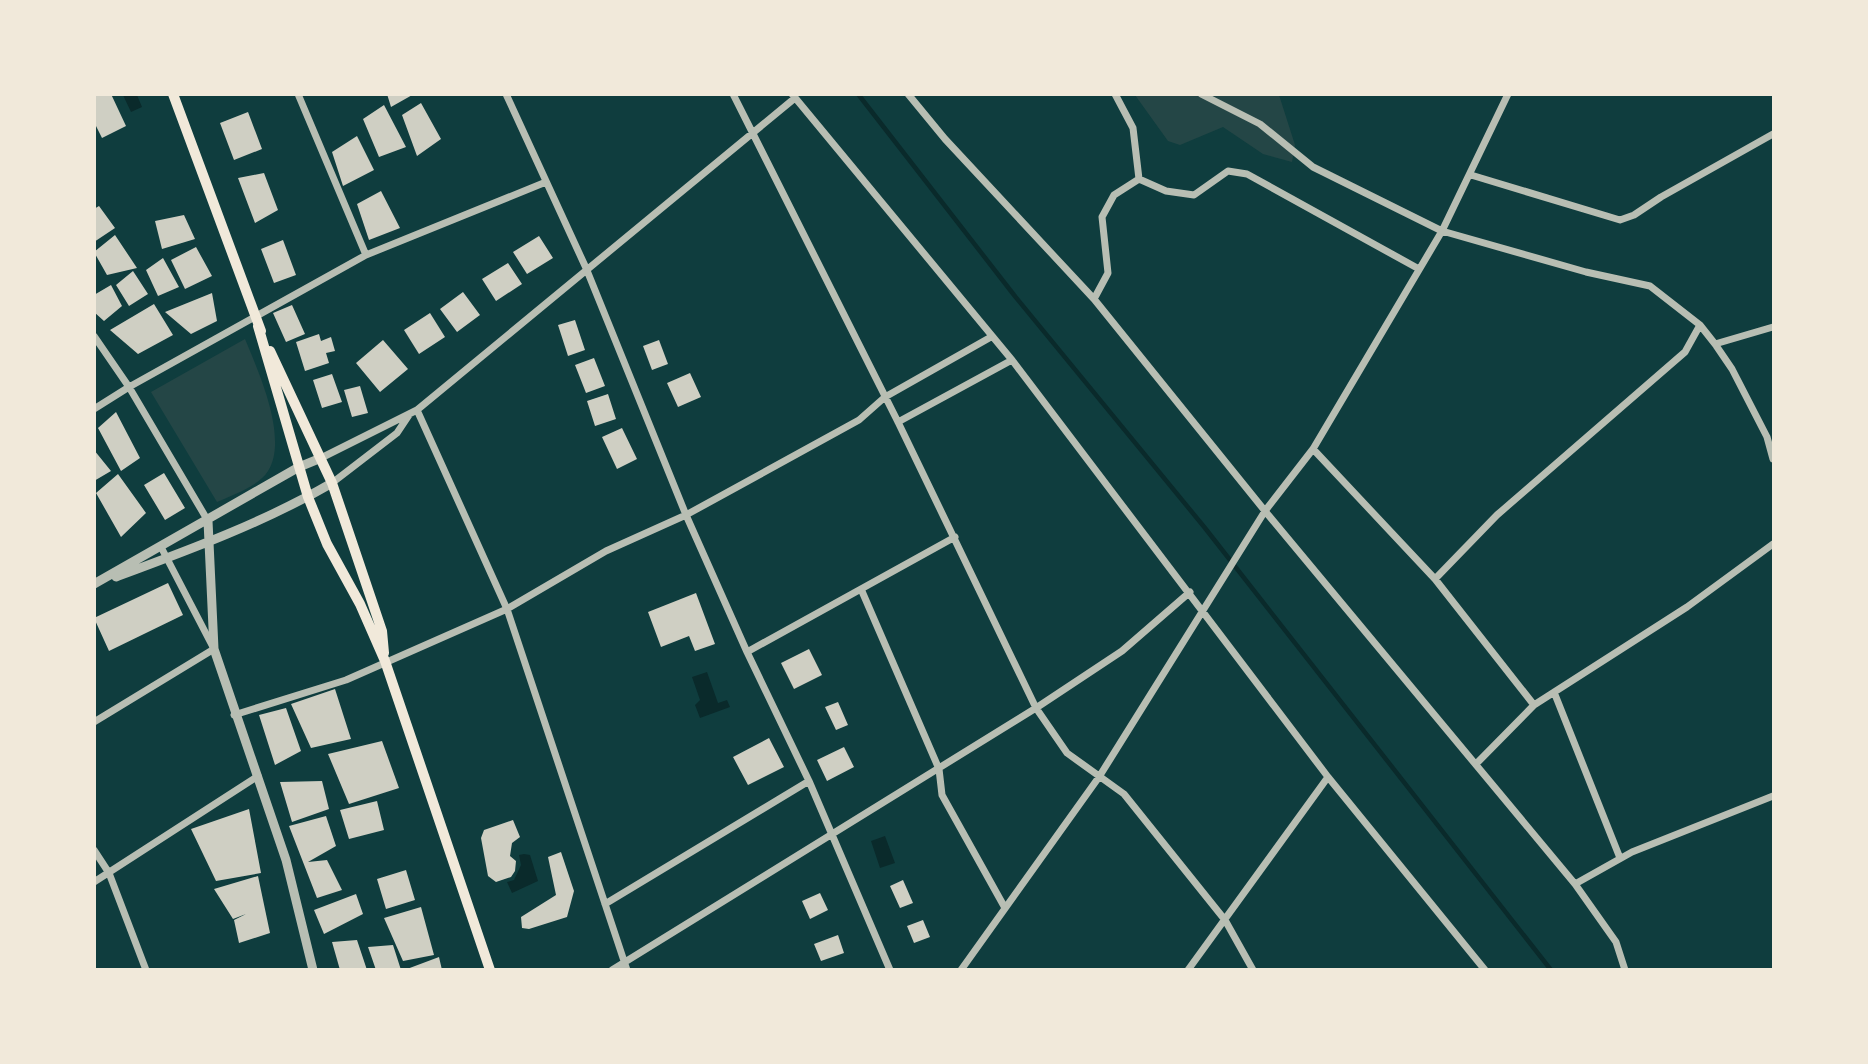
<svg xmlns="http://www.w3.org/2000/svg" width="1868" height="1064" font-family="Overpass,sans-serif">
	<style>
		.green { fill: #244646 }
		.water { fill: #0a2a2b }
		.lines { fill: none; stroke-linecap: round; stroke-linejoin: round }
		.stream { stroke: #0a2a2b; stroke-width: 4.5 }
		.building { fill: #cfcfc3 }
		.minor { stroke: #b8beb3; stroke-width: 7 }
		.tertiary { stroke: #b8beb3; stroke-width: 9 }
		.secondary { stroke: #f1e9da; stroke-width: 10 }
	</style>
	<rect width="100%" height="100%" fill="#0f3d3e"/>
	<path class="green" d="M1135,95h144l16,50 -3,17 -29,-8 -40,-27 -43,18 -12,-4z
		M245,339c13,32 44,99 23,132 -9,15 -36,24 -51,31l-66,-110z"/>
	<path class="water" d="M123,95h14l5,12 -11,5z
		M707,672l11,31 9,-3 3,7 -30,11 -5,-13 5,-5 -8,-23z
		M885,836l10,27 -15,5 -9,-27z
		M524,854l6,1 8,26 -26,12 -5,-11 7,-2 7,-15 -2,-10z"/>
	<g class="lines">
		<path class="stream" d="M858,94l156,201 191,233 346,442"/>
	</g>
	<path class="building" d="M94,94h17l15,32 -24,12 -8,-16z
		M387,94h27l-23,13z
		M421,103l20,36 -24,17 -15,-41z
		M384,105l22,42 -27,10 -16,-38z
		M248,112l14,37 -28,11 -14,-37z
		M357,136l17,34 -31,16 -11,-34z
		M264,173l14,37 -23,13 -17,-45z
		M381,191l19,37 -31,12 -12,-36z
		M99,206l16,22 -21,14v-33z
		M184,215l11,24 -33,10 -7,-28z
		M115,235l22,33 -30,7 -13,-23z
		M539,236l14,22 -26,16 -14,-22z
		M283,240l13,35 -22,8 -13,-34z
		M196,247l16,29 -27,13 -14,-29z
		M163,258l16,29 -21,9 -12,-26z
		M508,263l14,21 -26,17 -14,-22z
		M133,271l15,23 -19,12 -13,-21z
		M111,285l11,21 -18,15 -10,-9v-17z
		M463,292l17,23 -23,17 -17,-23z
		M212,293l5,28 -26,13 -26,-22z
		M154,304l19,31 -35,19 -28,-24z
		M292,305l13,29 -19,8 -13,-29z
		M430,313l15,24 -26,17 -15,-24z
		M575,320l10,30 -17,6 -10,-31z
		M319,334l2,7 10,-4 4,14 -9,2 3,10 -24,8 -9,-29z
		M383,340l25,29 -28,23 -24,-29z
		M659,340l9,24 -16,6 -9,-24z
		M594,358l11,28 -19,7 -11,-28z
		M690,373l11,24 -23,10 -11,-24z
		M332,374l10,28 -20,6 -9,-28z
		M360,386l8,27 -16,4 -8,-27z
		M608,394l8,25 -21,7 -8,-25z
		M116,412l24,46 -19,13 -23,-43z
		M622,428l15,31 -20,10 -15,-32z
		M94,450l17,21 -17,10z
		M164,473l21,35 -20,12 -21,-35z
		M118,474l28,39 -25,24 -25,-44z
		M168,583l15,32 -74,36 -15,-33z
		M696,593l19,51 -20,7 -6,-15 -28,11 -13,-35z
		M809,649l13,26 -28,14 -13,-26z
		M335,689l16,50 -40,9 -20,-44z
		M838,702l10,23 -12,5 -11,-23z
		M286,708l15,43 -26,14 -16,-50z
		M769,738l15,29 -36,18 -15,-28z
		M382,741l17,47 -50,16 -21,-50z
		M844,747l10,20 -27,14 -10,-21z
		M322,781l7,28 -37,13 -12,-40z
		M377,801l7,29 -35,9 -9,-29z
		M249,809l12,64 -45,8 -25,-52z
		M326,816l10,30 -28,16 19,-2 15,30 -25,8 -28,-72z
		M513,820l7,17 -8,6 -2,13 6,5 -1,10 -4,6 -15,5 -8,-6 -7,-38 3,-8z
		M561,852l13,39 -7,26 -38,12 -7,-1 -1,-11 35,-22 -8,-38z
		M406,870l9,30 -29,9 -9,-30z
		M258,876l12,57 -31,10 -5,-23 12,-6 -13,5 -19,-30z
		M903,880l10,23 -13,5 -10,-22z
		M820,893l8,17 -18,9 -8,-18z
		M356,894l7,20 -39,20 -10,-24z
		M421,907l13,48 -31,6 -19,-43z
		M923,920l7,17 -16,6 -7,-17z
		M838,935l6,18 -23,8 -7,-17z
		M357,940l10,30h-27l-8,-28z
		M393,945l8,25h-25l-8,-23z
		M439,957l3,13h-35v-1z"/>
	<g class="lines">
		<path class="minor" d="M298,94l68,161
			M506,94l80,174 100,247 61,137 62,129 81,189
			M733,94l165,328 138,286 31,45 57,41 101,126 28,50
			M792,94l220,266 316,417 157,193
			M908,94l37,45 149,160 171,212 310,373 41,58 9,28
			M1115,94l18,34 6,51 27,12 28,4 34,-24 19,3 172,95
			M1201,94l59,30 53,43 129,64 144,41 64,14 50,39 15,19 17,25 35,68 6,22
			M1471,175l149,45 14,-5 27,-18 112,-63
			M1094,299l14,-26 -6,-56 12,-22 25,-16
			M94,336l35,51 79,134
			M1715,344l58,-17
			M94,409l35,-22 237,-132 180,-73
			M417,410l90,199 120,361
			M898,422l114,-62
			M1313,449l122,130 99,126
			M321,458l96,-48 378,-312
			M332,483l65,-50 12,-18
			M1435,579l62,-64 188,-163 15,-27
			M861,589l78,180 3,26 63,113
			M747,652l208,-115
			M1554,692l66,166
			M234,715l112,-35 161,-71 99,-58 80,-36 173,-95 26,-23 106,-60
			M94,722l120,-73 -53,-102
			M1476,764l58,-59 153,-98 86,-63
			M94,850l15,23 37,97
			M94,882l164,-106
			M1575,884l57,-32 141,-56
			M605,904l204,-123
			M612,970l424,-262 86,-57 68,-59
			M961,970l138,-193 166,-266 48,-62 129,-218 66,-137
			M1188,970l140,-193"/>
		<path class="tertiary" d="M208,521l6,128 72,211 27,110
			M116,577c73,-27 149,-55 216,-94
			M94,584l205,-117 22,-9"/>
		<path class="secondary" d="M173,94l88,237
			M258,326l50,171 19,47 33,60 25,57 105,309
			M270,351l62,132 50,148 2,22"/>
	</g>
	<rect width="1868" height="1064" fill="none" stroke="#f1e9da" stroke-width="192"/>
</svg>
